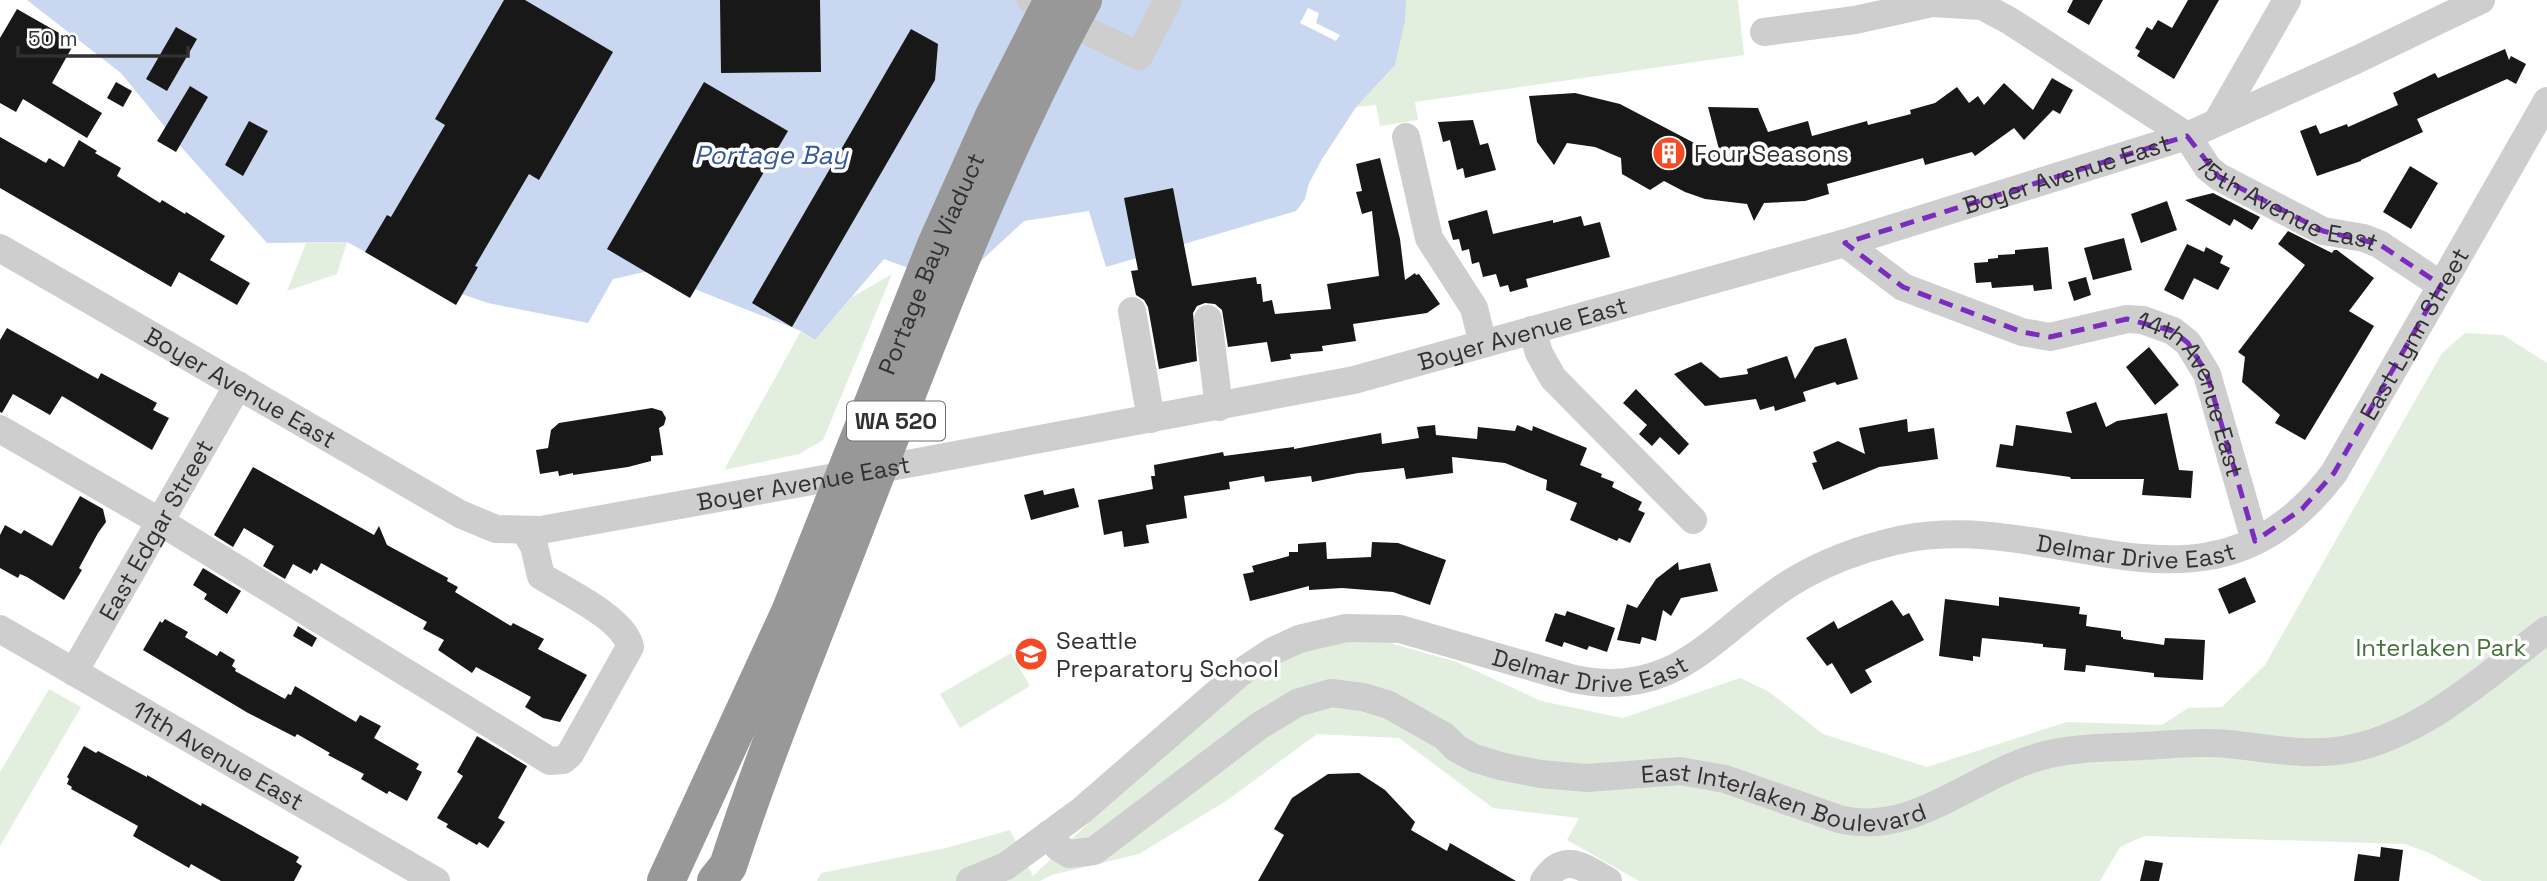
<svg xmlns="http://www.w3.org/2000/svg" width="2547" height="881" font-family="'Space Grotesk',sans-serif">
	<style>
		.green { fill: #e3efde }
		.water { fill: #c9d7f0 }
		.pier { fill: #fff }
		.building { fill: #181818 }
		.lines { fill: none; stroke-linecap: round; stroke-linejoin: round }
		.minor { stroke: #cecece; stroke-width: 28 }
		.highway { stroke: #989898; stroke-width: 38 }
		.marked { fill: none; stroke: #7b2cbf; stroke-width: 5; stroke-dasharray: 14 9; stroke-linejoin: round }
		.labels { text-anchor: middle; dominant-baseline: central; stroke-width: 7; stroke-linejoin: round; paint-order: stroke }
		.shield { fill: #fff; stroke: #6f6f6f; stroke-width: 2 }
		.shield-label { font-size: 23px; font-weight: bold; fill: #313131 }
		.poi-label { font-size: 24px; fill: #313131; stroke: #fff; text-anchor: start }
		.street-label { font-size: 24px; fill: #313131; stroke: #fff }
		.park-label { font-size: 24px; fill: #457239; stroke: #fff }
		.water-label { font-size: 26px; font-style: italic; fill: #365a9c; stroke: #fff }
	</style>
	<rect width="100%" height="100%" fill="#fff"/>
	<path class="green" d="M1108,0h630l6,55 -329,47 3,18 -38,6 -4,-21 -20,2 -34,52 -13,24z
		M347,242l-10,32 -50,17 19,-48z
		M892,274l-69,166 -24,14 -75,16 77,-139 14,9 37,-43z
		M2465,333l38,2 44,28v518h-65l-53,-28 -24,-9 -261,-8 -24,11 -20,34h-461l-72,-41 12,-22 -86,-10 -94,-70 -82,-4 -91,67 -87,53 -87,21 -12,6h-223l4,-8 125,-25 64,-18 23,46 65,-62 159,-140 56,-29 63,-6 81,23 84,39 82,17 117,-40 28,13 55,43 104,33 140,-45 95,3 26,-17 34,-1 43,-42 177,-312z
		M1011,653l19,33 -70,42 -20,-34z
		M49,689l32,18 -81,139v-74z"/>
	<path class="water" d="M27,0h1379l-1,21 -10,44 -39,42 -34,52 -13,24 -4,16 -9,12 -190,56 -17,-56 -65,10 -69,64 -71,-26 -69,81 -14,-9 -152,-60 -36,8 -25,44 -100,-20 -76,-26 -65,-35 -80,1 -84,-94 -62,-76z"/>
	<path class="pier" d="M1308,8l11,5 -3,10 24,12 -4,6 -36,-18z"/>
	<path class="building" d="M504,0h21l88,52 -74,128 -10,-6 -54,92 3,1 -22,38 -91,-53 22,-37 4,2 54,-92 -10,-6z
		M720,0h100l1,72 -100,1z
		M2073,0h30l-14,25 -22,-13z
		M2188,0h31l-45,79 -37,-23 3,-5 -5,-3 12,-21 5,3 6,-10 14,8z
		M17,9l58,33 -23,41 50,30 -15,25 -64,-39 -7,13 -16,-9v-65z
		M176,27l21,12 -30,52 -21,-12z
		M911,29l27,15 -3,36 -143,247 -40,-24z
		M2505,49l4,11 2,-4 15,8 -10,20 -9,-5 -90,40 6,13 -62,28v1l-44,15 -17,-45 16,-6 4,9 27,-10 1,3 50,-22 -5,-12 42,-20 3,5z
		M2052,78l21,12 -13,24 -7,-4 -29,30 -10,-12 -39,28 -3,-4 -47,13 -2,-7 -96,26 2,10 -24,7 -41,2 -10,18 -7,-17 -42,-5 -20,-7 -21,-11 -14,9 -28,-16 -1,-16 -26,-11 -28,-4 -13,22 -17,-23 -8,-46 46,-3 45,11 101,53 -13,-50 50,1 10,24 40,-11 4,15 55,-15 1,4 43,-11 -1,-4 25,-7 22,-16 12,16 9,-7 6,9 20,-22 29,27z
		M116,82l16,9 -9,16 -16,-9z
		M704,82l84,49 -98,167 -83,-49z
		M190,86l18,11 -32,55 -19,-11z
		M1473,120l7,25 8,-2 8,27 -31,8 -2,-10 -6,2 -7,-30 -7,2 -5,-20z
		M249,121l19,10 -25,45 -18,-11z
		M0,137l46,26 3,-5 15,9 15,-27 18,11 -2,2 26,15 -4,8 43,27 2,-3 23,14 1,-2 39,24 -15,24 40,23 -13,22 -58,-33 -8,15 -171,-99z
		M1380,158l20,81 5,41 10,-7 1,2 3,-1 21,30 -13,9 -74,11 3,17 -34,5 1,5 -33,3 1,5 -20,3 -4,-20 -39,5 -6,-37 -7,-6 -10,-1 -8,3 -4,7 4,48 -38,8 -11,-62 -4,-7 -8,-5 -5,-24 7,-1 -14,-72 49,-10 19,98 64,-9 1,7h4l2,18 9,-2 3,14 56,-5 -4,-25 52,-8 -7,-65 -10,3 -6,-22 6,-1 -6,-27z
		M2410,166l28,17 -27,46 -28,-17z
		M2213,193l47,24 -8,13 -18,-11 -4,7 -45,-26z
		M2167,201l10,29 -36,13 -10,-29z
		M1487,210l6,24 60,-14v3l28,-7 3,10 16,-4 10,35 -84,22 2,8 -18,5 -2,-7 -8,2 -4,-13 -13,3 -4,-15 -7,2 -3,-15 -7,2 -3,-12 -6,1 -5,-19z
		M2288,231l44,22 2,-3h3l37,28 -25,33 25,15 -69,114 -30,-17 5,-8 -38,-33 3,-25 -7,-5 67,-87 -27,-21z
		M2124,238l8,32 -39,10 -9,-32z
		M2187,244l17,8 2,-5 17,9 -3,7 10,5 -12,22 -24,-12 -11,22 -19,-10z
		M2048,247l4,42 -18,2 -1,-6 -41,3 -1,-6 -15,1 -2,-20 14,-1v-3l10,-1v-3l17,-1v-4z
		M2086,277l5,18 -17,6 -6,-19z
		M7,328l91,51 3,-6 56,30 -4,7 16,8 -17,32 -90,-54 -12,19 -37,-21 -11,19 -2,-1v-72z
		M1846,338l12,41 -21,6 -2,-3 -32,10 3,9 -31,10 -1,-5 -14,4 -4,-11 -51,7 -31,-32 27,-12 19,16 28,-4 -1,-5 40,-13 8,23 20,-32z
		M2149,347l30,38 -24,20 -29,-38z
		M1636,389l53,55 -10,11 -19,-18 -8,9 -13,-12 8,-9 -24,-22z
		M2096,402l10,25 11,-6 50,-8 12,57 14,1 -2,27 -49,-3 2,-16h-73l-1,-2 -74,-10 4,-23 13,2 3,-21 56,8 -6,-21z
		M652,408l10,3 4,7 -2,7 -5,3 4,27 -12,1v5l-23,6 -55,8v-2l-14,3 -1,-5 -18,3 -4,-24 12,-2 3,-18 8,-7z
		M1907,419l1,13 26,-4 4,31 -59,8 -56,23 -11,-27 5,-1 -4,-10 25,-11 27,13 -6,-26z
		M1435,425l1,10 41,4 1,-12 37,4 2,-6 15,6 1,-5 54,22 -7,17 22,9 -1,3 13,5 -2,5 30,15 -4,8 7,3 -15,30 -11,-5 -2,3 -47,-21 7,-17 -31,-13 1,-10 -42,-17 -53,-6 1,16 -47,6 -2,-11 -46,5 -46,9 -1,-6 -46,6 -1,-6 -35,6 1,7 -46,7 3,22 -41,7 3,18 -25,4 -2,-16 -18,4 -6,-35 55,-11 -2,-13h4l-1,-11 69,-13 1,4 70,-9v2l87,-16 1,11 37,-6 -2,-11z
		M253,467l121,68 5,-9 8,19 61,33 -1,3 11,6 -3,5 56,34 2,-3 31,16 -6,10 49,26 -27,47 -17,-4 -18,-11 6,-10 -55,-30 -4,6 -34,-23 6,-10 -21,-11 4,-7 -106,-59 -4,8 -3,-2 -3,5 -18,-10 -8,15 -22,-13 11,-20 -30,-18 -11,19 -19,-12z
		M1074,488l5,19 -48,13 -7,-25 19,-5 1,5z
		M80,496l23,13 3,13 -8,11 -19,35 3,2 -18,30 -37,-23 -7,-3 -2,4 -18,-10v-33l5,-10 16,9 3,-4 28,16z
		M1326,542l1,17 44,-2 1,-15 26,1 48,17 -16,45 -37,-13 -51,-4 -33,2v-4l-59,15 -7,-27 11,-2 -2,-6 37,-10v-4h9v-8z
		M1678,562l1,8 31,-7 8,28 -37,7 -10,18 -8,-6 -7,31 -14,-4 -2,7 -23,-4 10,-36 10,4 19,-29z
		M203,568l38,23 -14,23 -23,-15 3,-5 -14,-9z
		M2245,577l11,25 -27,12 -11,-25z
		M1999,597l81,10 -1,7 8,1 -1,11 35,5v6h2v2l41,6 1,-7 40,2 -2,40 -49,-3v-4l-68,-8 -1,7 -21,-2 2,-21 -23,-2v-3l-61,-6 -2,19 -7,-1v5l-34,-5 6,-57 54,7z
		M1892,600l11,16 6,-3 15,27 -59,30 7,12 -21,12 -19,-31 -5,3 -21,-28 28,-17 4,8z
		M1567,611l48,17 -8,24 -18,-6 -2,4 -23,-8 -2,5 -17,-6 10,-28 10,3z
		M165,619l23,13 -3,5 32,19 3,-5 15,9 -3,6 4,3 -1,2 50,28 3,-5 3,1 4,-9 61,36 4,-7 21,11 -7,12 45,26 -3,5 6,3 -15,29 -18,-10 -2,3 -26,-15 3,-5 -36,-19 2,-2 -33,-19 -2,3 -47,-24 -105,-63 17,-29 2,2z
		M298,626l19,12 -5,9 -19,-11z
		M477,736l50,30 -29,52 7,4 -17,26 -9,-6 -2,3 -31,-18 2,-3 -11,-6 26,-42 -6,-4z
		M84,746l12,7 2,-2 49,26v-2l54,31 1,-3 97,54 -3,5 6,4 -8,15h-73l-30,-17 -2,4 -56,-32 5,-10 -67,-37 1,-2 -5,-3 2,-5 -2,-2z
		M1359,773l26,17 30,32 -4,8 36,21 3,-8 66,38h-258l26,-46 -10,-6 18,-31 36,-24z
		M2381,847l22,3 -4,31h-45l4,-27 22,3z
		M2145,860l18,3 -4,18h-19z"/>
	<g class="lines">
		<g class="minor">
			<path d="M1031,0l26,16 82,40 29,-56"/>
			<path id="s1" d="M1764,32l91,-12 77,-17 50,3 28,15 177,115 21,32 11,9 104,54 41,7 15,6 62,41"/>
			<path d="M2217,122l70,-122"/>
			<path d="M1406,137l23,101 45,70 9,36"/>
			<path id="s2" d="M1845,243l58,44 119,45 28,5 77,-18 16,1 30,11 15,12 19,31 48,167"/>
			<path id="s3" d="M0,248l460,266 36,15 45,1 377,-68 436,-82 491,-137 342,-107 169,-76 125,-60"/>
			<path d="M1132,311l19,108"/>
			<path d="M1208,319l11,88"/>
			<path d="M1532,330l7,23 14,25 140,142"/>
			<path d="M0,429l159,92 391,240 13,-1 7,-6 60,-107c-5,-28 -65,-56 -89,-71l-7,-30 -9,-15"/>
			<path id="s4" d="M0,629l436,252"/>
			<path id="s5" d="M74,672l164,-287"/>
			<path id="s6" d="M1049,834l9,13 11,7 25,-3 165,-125 38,-23 34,-10 32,4 26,8 55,31 12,12 18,10 26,8 40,8 47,4 93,-7 45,8 114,40c75,19 134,-45 203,-63 34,-9 66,-8 100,-10 28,-1 57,-5 85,-2 43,4 84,14 127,4 74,-17 134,-74 193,-118"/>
			<path id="s7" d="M970,881l36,-15 75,-55 159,-138 33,-22 26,-12 47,-11 54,1 174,50c101,21 138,-44 213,-94 36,-23 75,-37 117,-46 158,-30 304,100 430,-66l213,-372"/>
			<path d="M1544,881c20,-30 39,-14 64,0"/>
		</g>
		<g class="highway">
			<path id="s8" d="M666,881l124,-269 146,-367 58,-129 59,-116"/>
			<path d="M716,881l12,-15c39,-120 89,-238 134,-356 67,-173 132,-347 221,-510"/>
		</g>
	</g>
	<path class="marked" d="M2187,136l32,41 104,54 56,13 62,41 -107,188 -32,36 -47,32 -48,-167 -19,-31 -15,-12 -46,-12 -77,18 -28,-5 -119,-45 -58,-44z"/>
	<defs>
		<symbol id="building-disc" viewBox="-11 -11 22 22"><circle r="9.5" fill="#f64a24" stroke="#fff"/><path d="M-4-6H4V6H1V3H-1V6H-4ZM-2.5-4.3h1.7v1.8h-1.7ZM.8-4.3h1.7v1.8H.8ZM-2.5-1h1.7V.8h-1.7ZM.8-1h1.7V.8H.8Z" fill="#fff"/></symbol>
		<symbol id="school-disc" viewBox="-11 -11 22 22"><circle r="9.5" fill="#f64a24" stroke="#fff"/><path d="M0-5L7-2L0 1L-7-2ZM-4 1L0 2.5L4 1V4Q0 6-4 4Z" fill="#fff"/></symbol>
	</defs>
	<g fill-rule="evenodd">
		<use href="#building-disc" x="1650" y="134" width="38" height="38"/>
		<use href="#school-disc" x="1012" y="635" width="38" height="38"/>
	</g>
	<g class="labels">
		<rect class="shield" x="847" y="401.5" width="98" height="39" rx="5"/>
		<g class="shield-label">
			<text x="896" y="421">WA 520</text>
		</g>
		<g class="poi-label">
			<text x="1694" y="153">Four Seasons</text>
			<text x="1056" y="640">Seattle<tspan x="1056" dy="28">Preparatory School</tspan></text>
		</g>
		<g class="street-label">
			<text stroke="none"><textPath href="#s3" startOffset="2184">Boyer Avenue East</textPath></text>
			<text stroke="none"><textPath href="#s1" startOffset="590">15th Avenue East</textPath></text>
			<text stroke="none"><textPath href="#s8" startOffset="672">Portage Bay Viaduct</textPath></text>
			<text stroke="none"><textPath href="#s3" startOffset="1617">Boyer Avenue East</textPath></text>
			<text stroke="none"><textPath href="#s7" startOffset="1685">East Lynn Street</textPath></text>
			<text stroke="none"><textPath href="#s3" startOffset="278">Boyer Avenue East</textPath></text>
			<text stroke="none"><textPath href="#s2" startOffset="418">14th Avenue East</textPath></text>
			<text stroke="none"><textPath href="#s3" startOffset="882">Boyer Avenue East</textPath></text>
			<text stroke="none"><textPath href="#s5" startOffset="164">East Edgar Street</textPath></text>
			<text stroke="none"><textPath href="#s7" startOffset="1297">Delmar Drive East</textPath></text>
			<text stroke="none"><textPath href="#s7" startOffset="710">Delmar Drive East</textPath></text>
			<text stroke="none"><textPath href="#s4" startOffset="252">11th Avenue East</textPath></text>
			<text stroke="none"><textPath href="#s6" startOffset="817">East Interlaken Boulevard</textPath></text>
		</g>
		<g class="park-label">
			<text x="2441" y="647">Interlaken Park</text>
		</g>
		<g class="water-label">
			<text x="771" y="155">Portage Bay</text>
		</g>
	</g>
	<path d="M18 46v10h170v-10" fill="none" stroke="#313131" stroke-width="3.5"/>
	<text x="28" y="46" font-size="21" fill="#313131" stroke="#ffffff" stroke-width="5" paint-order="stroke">50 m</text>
</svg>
